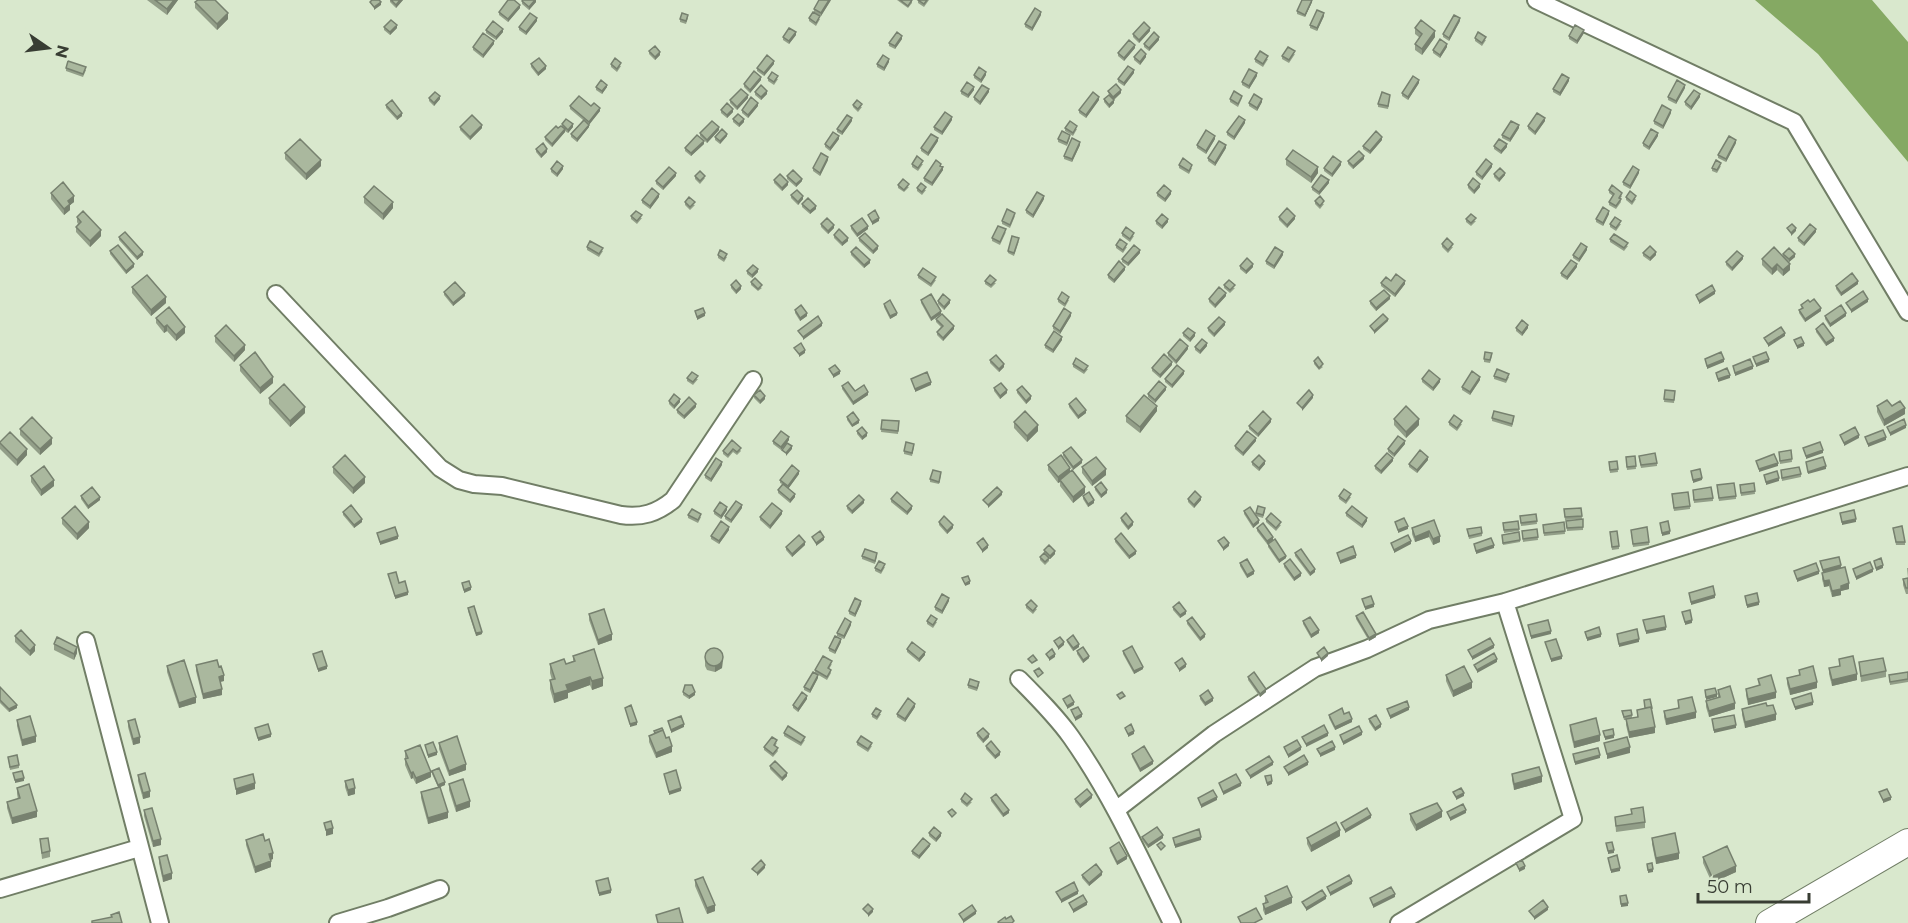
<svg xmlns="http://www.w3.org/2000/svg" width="1908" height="923" font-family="Montserrat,sans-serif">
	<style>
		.water { fill: #85a963 }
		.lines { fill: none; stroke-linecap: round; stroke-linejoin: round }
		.minor-casing { stroke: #717e66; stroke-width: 20 }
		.primary-casing { stroke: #717e66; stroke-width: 28 }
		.minor { stroke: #fff; stroke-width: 16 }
		.primary { stroke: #fff; stroke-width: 26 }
		.wall { fill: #929e88 }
		.shaded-wall { fill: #77816f }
		.building { fill: #aab89e; stroke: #77816f; stroke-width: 1.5 }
	</style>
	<rect width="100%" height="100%" fill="#d9e8cd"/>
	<path class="water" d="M1755,0h117l36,42v120l-90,-108z"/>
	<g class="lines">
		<defs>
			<path id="minor" d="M1536,0l258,122 114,190
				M276,294l164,174 19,12 15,4 28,2 119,29c21,3 36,-2 52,-15l80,-120
				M86,641l74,282
				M1019,679c18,18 37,37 52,58 41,58 70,123 101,186
				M1116,810l98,-76 101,-66 52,-19 62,-29 76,-18 403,-126
				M0,889l139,-41
				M338,923l50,-15 52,-19
				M1399,923l174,-104 -68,-217"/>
			<path id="primary" d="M1769,923l139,-81"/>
		</defs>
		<use href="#minor" class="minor-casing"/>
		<use href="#primary" class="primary-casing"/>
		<use href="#minor" class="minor"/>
		<use href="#primary" class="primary"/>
	</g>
	<path class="wall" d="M147,0h31l-11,15z
		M390,0h13l-7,8 -6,-6z
		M536,0v2l-7,8 -7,-6v-3z
		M831,0l-10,16 -7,-4v-3z
		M897,0h15v3l-4,5z
		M918,0h11l-5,7 -6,-4z
		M195,2l33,17 -11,11 -22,-22z
		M1312,2l-7,15 -8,-3v-3z
		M520,8l-12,14 -9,-7v-3z
		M1041,15l-9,16 -7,-4v-3z
		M1324,16l-7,15 -7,-3v-3z
		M688,18l-2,6 -6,-2v-3z
		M809,18l11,1 -4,7 -7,-5z
		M537,21l-11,14 -7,-5v-3z
		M1460,21l-11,20 -6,-4v-3z
		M384,27l13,1 -7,7 -6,-5z
		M1415,28l20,9 -13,18 -7,-5v-6l5,-6 -5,-4z
		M486,30l17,2 -7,8 -10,-7z
		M1150,31l-11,12 -6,-6v-3z
		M1584,33l-7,11 -8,-5v-3z
		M796,35l-7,9 -6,-4v-3z
		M1475,38l11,2 -4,6 -7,-5z
		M902,39l-7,10 -6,-3v-3z
		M1159,40l-10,11 -5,-4v-3z
		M494,44l-11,14 -10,-8v-3z
		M1447,47l-7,11 -7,-5v-3z
		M1135,48l-11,13 -6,-5v-3z
		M649,51l11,4 -5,5 -6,-6z
		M1295,54l-6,9 -7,-4v-3z
		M1134,57h12l-6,8 -6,-5z
		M1255,59h13l-5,8 -8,-5z
		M889,62l-5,9 -7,-4v-3z
		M531,64l15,5 -8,7 -7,-9z
		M611,64l10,2 -4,6 -6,-5z
		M774,64l-10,12 -7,-5v-3z
		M66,68l20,2 -3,7 -17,-6z
		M1134,73l-10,13 -6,-4v-3z
		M974,75h12l-5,8 -7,-5z
		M1257,76l-8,13 -7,-4v-3z
		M768,78l10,1 -4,6 -6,-4z
		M761,80l-11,13 -6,-6v-3z
		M1569,81l-9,15 -7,-4v-3z
		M1419,83l-11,17 -6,-4v-3z
		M596,87h11l-5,7 -6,-4z
		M1685,88l-9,16 -8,-4v-3z
		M974,90l-6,8 -7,-4v-3z
		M1108,91l13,2 -7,7v3l-5,5 -5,-6v-3l5,-4z
		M755,92l12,2 -6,6 -6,-5z
		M989,92l-9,13 -6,-5v-3z
		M1700,97l-9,13 -6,-5v-3z
		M429,98l11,1 -6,7 -5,-5z
		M748,98l-11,12 -7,-7v-3z
		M1242,98l-4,9 -8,-5v-3z
		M1390,98l-2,11 -10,-2v-3z
		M1099,100l-13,18 -7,-5v-3z
		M1262,102l-5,9 -8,-5v-3z
		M386,105l16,11 -5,4 -11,-12z
		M853,105l9,2 -4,5 -5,-5z
		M570,106h21l9,5 -11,13v3l-12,15 -6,-5v-3l12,-14 -13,-11z
		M758,106l-10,12 -6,-5v-3z
		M721,110l12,2 -6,6 -6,-5z
		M1671,113l-8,16 -9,-5v-3z
		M733,119l11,3 -5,5 -6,-5z
		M952,120l-10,15 -8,-5v-3z
		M852,121l-10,14 -5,-3v-3z
		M1545,121l-10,14 -7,-6v-3z
		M1245,123l-11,17 -7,-5v-3z
		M562,124l11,3 -5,6 -3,-2v1l-13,15 -7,-7v-3l17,-11z
		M460,127l22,1 -12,12 -10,-10z
		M1065,128l12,1 -4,7 -8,-5z
		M1519,128l-9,14 -8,-4v-3z
		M719,130l-12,13 -7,-7v-3z
		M727,136l-7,8 -5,-4v-3z
		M1658,136l-9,14 -6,-4v-3z
		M1070,138l-3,8 -9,-4v-3z
		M839,139l-9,12 -5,-4v-3z
		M1215,139l-9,15 -9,-6v-3z
		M1382,140l-12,14 -7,-5v-3z
		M938,141l-10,15 -7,-5v-3z
		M1736,143l-10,19 -8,-4v-3z
		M704,144l-13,12 -6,-5v-3z
		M1080,145l-8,17 -8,-3v-3z
		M1494,146l13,1 -6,7 -7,-5z
		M1226,148l-11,18 -7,-5v-3z
		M536,149l11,3 -6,6 -5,-6z
		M285,153l36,13 -15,14 -21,-21z
		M1286,159l32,14 -7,10 -25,-18z
		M1364,159l-11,10 -5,-5v-3z
		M828,160l-8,16 -7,-5v-3z
		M912,164h11l-5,7 -6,-4z
		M1179,165l13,3 -3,6 -10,-6z
		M1341,165l-9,12 -8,-6v-3z
		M1721,166l-4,7 -5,-2v-3z
		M941,167l2,3 -11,16 -8,-5v-3z
		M1492,167l-10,13 -6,-5v-3z
		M551,169h12l-6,8 -6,-5z
		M1639,173l-9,16 -7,-4v-3z
		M1494,174l11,1 -6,7 -5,-5z
		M676,176l-13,14 -7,-6v-3z
		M695,176l10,2 -5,6 -5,-5z
		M787,176l15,5 -6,6 -9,-8z
		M774,180l14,5 -6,6 -8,-8z
		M1329,183l-10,12 -7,-5v-3z
		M898,185l11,2 -5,5 -6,-4z
		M1468,185l12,2 -6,7 -6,-6z
		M917,188l9,2 -4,5 -5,-4z
		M1609,190l13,6 -2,3 1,3 -5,7 -7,-4v-3l4,-6 -4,-3z
		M51,193l23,9 -4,3v5l-6,5 -13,-16z
		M1157,193l14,1 -6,8 -8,-6z
		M791,195l12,4 -5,6 -7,-7z
		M364,197l29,11 -10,12 -19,-17z
		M659,197l-9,12 -8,-6v-3z
		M1626,197l10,2 -4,6 -6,-5z
		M1044,199l-11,19 -7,-5v-3z
		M1315,201l9,3 -4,5 -5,-5z
		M685,202l10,3 -5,5 -5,-5z
		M802,204l14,5 -6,5 -8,-7z
		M1609,214l-6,12 -7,-4v-3z
		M631,216l11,2 -5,6 -6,-5z
		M1015,216l-5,12 -8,-4v-3z
		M77,217l24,19 -11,11 -14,-15v-5l2,-3 -1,-2z
		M1279,217l16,2 -8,9 -8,-8z
		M1466,219l10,2 -5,5 -5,-4z
		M1156,221l12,1 -6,7 -6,-5z
		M821,224l13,4 -6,6 -7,-7z
		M1610,224h11l-5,7 -6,-4z
		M851,226l17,3 -11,8 -6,-8z
		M1006,232l-6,13 -8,-4v-3z
		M1816,232l-12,14 -6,-5v-3z
		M1122,233l12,3 -4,6 -8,-6z
		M834,235l14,6 -6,5 -8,-8z
		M119,237l24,18 -6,5 -18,-20z
		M859,238l19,11 -5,5 -14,-13z
		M1610,239l18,7 -4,5 -14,-9z
		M1019,241l-5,15 -6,-3v-2z
		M1442,244l11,3 -5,6 -6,-6z
		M1116,245l11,2 -4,6 -7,-5z
		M587,247l16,4 -4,6 -12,-7z
		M1774,247l16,23 -7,6 -6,-6 -5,5 -10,-10v-6z
		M1587,250l-8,12 -6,-4v-3z
		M110,251l24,16 -8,7 -16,-20z
		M851,252l19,11 -6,5 -13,-13z
		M1140,253l-12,13 -6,-4v-3z
		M1643,253l13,2 -6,6 -7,-5z
		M1783,254l12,3 -6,5 -6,-5z
		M718,255l9,2 -3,5 -6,-4z
		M1283,255l-9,14 -8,-5v-3z
		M1743,259l-11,12 -6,-6v-3z
		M1240,266l13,1 -7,7 -6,-5z
		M1577,267l-10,13 -6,-4v-3z
		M1125,270l-11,13 -6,-5v-3z
		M747,271l11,1 -6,6 -5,-4z
		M918,275l18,5 -5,7 -13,-9z
		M985,281l11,2 -5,5 -6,-4z
		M1391,281l14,3 -10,13 -14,-11v-3z
		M751,282l11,6 -4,3 -7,-6z
		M1858,284l-17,12 -5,-7v-3z
		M731,285l10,4 -5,5 -5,-6z
		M1224,285l11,3 -5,5 -6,-5z
		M132,287l34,16 -15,13 -19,-23z
		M444,292l21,4 -12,10 -9,-11z
		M1226,296l-11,12 -6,-6v-3z
		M1058,299l11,1 -4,7 -7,-5z
		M1390,299l-14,12 -6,-7v-3z
		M921,300l20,14 -10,7 -10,-18z
		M938,301l12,2 -6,7 -6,-6z
		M884,304l13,11 -7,4 -6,-12z
		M1801,305l20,6 -16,11 -6,-9v-3l3,-1z
		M795,310l12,6 -7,5 -5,-8z
		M1071,316l-11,18 -7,-5v-3z
		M1825,316h21l-16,11 -5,-8z
		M156,318l29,15 -9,8 -9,-10 -3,2 -8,-10z
		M936,319l18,10 -11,12 -6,-6v-3l4,-5 -5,-5z
		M1225,325l-11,12 -6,-6v-3z
		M1516,328h12l-6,8 -6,-5z
		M1816,329l18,12 -8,5 -10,-14z
		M1183,333l12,3 -5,6 -7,-6z
		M215,336l30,14 -11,12 -19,-20z
		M1062,340l-9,13 -8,-5v-3z
		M1207,346l-7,8 -5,-4v-3z
		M1188,349l-12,15 -8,-8v-3z
		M1492,356l-2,7 -6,-1v-3z
		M990,360l14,7 -5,5 -9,-9z
		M1314,361l9,6 -4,3 -5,-6z
		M1073,364l15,5 -4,5 -11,-7z
		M240,365l33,18 -13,11 -20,-23z
		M1172,365l-12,13 -8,-7v-3z
		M1184,374l-12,14 -7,-6v-3z
		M1494,376l15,1 -3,6 -12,-4z
		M687,378l11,1 -5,6 -6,-4z
		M1422,379l18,3 -7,9 -11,-9z
		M1480,380l-10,15 -8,-5v-3z
		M842,386l13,5 13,4 -15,10 -11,-16z
		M994,388l13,5 -7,6 -6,-8z
		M1017,390l14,9 -5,5 -9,-11z
		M1166,390l-11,13 -7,-6v-3z
		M1665,390l10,1 -1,12 -10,-1z
		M754,395l11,4 -5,5 -6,-6z
		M269,398l36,15 -15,14 -21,-23z
		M669,401l11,1 -6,7 -5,-5z
		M1069,404l17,9 -8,6 -9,-12z
		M1877,406h15l13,8 -21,12 -7,-14z
		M696,407l-12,12 -7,-6v-3z
		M1157,411l-17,22 -14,-11v-6z
		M847,417l12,6 -7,4 -5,-7z
		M1492,418l22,1 -2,8 -20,-6z
		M1394,419l25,6 -13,13 -12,-13z
		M882,420l17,1 -1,13 -17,-2z
		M1014,422l24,9 -11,11 -13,-14z
		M1271,422l-13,15 -9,-8v-3z
		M1449,422l13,2 -5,7 -8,-6z
		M20,429l32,15 -12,11 -20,-20z
		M857,431l10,5 -5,4 -5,-6z
		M732,440l9,11 -4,4 -4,-3 -5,6 -5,-4v-3z
		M789,440l-8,10 -8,-6v-3z
		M1256,441l-13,15 -8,-7v-3z
		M0,442l27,13 -10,11 -17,-17z
		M1405,444l-11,13 -6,-5v-3z
		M914,447l-2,9 -8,-2v-3z
		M1791,450l1,12 -12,2 -1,-12z
		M1063,453l19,10 -9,7 -10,-14z
		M1635,456l1,13 -9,1 -1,-10z
		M1639,459l18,4v3l-16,2z
		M1428,460l-11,13 -8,-6v-3z
		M1393,461l-12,13 -6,-5v-3z
		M1617,461l1,11 -8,1 -1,-11z
		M1252,462l13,2 -6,7 -7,-6z
		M722,465l-11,17 -6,-4v-3z
		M1048,465l22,7 15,21 -12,10 -13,-17v-4l-2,1 -10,-13z
		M333,467l32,16 -12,11 -20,-21z
		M1082,467l24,8 -14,11 -10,-13z
		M1781,470l20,4v3l-19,4z
		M799,474l-11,15 7,8 -5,6 -12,-10v-3l4,-6 -2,-1v-3z
		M941,475l-2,9 -9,-2v-3z
		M31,476l23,10 -13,10 -10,-14z
		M1754,483l1,11 -14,2 -1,-11z
		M1095,487l12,6 -6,5 -6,-8z
		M1717,488l19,8v3l-17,2z
		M1693,493l20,5v3l-19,2z
		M81,496l19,4 -12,9 -7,-10z
		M1083,496l11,7 -6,4 -5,-8z
		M1339,496l12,1 -5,7 -7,-5z
		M1672,497l18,9v3l-16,2z
		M891,499l21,10 -5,6 -16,-13z
		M1188,499l13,1 -7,8 -6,-6z
		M864,503l-12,11 -5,-5v-3z
		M742,508l-11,15 -6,-4v-3z
		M1581,508l1,11 -17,1 -1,-11z
		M727,510l-6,9 -7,-5v-3z
		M1244,511l15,12 -6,5 -9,-14z
		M1265,511l-2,7 -7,-2v-3z
		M343,512l19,10 -8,6 -11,-13z
		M1346,513l21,8 -5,7 -16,-12z
		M782,514l-12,15 -10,-9v-3z
		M1536,514l1,10 -16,2 -1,-10z
		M688,515l13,2 -3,6 -10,-5z
		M62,518l27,10 -12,12 -15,-16z
		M1121,518l12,7 -5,5 -7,-9z
		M1266,519l15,6 -5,6 -10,-9z
		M1434,520l6,22 -7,3 -4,-8 -14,5 -3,-8v-6z
		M1518,521l1,10 -15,2 -1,-10z
		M1566,521l17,6v3l-16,1z
		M939,522l14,6 -6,6 -8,-9z
		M1564,522l1,12 -21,2 -1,-11z
		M1257,528l16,12 -6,4 -10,-13z
		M1893,528l12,14v3h-9z
		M1467,529l15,4v3l-13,3z
		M1537,529l1,11 -15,2 -1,-11z
		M729,530l-10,14 -8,-5v-3z
		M1631,532l18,10v3l-16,2z
		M1502,535l18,5v2l-17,3z
		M1610,535l9,11v3l-7,1z
		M1115,539l21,15 -7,5 -14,-17z
		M1268,544l18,14 -7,5 -11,-16z
		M805,545l-13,12 -6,-7v-3z
		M1044,550l11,4 -5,5h-1v2l-4,4 -5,-5v-3l4,-4z
		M1295,553l20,19 -5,4 -15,-20z
		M862,556h15l-2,8 -13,-5z
		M1820,561l21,7 8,21 -8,2v4l-9,2 -3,-11 -5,1 -2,-8 1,-6z
		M1240,563l14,11 -7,4 -7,-12z
		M1284,564l17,12 -7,5 -10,-14z
		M885,567l-4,7 -6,-3v-3z
		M1907,568h1v26h-2l-3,-9v-6l5,-1z
		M949,601l-7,13 -7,-4v-3z
		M861,604l-6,13 -6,-3v-3z
		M1026,605l11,4 -4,5 -7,-6z
		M1173,607l13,7 -6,4 -7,-8z
		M468,608l14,26 -6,2 -8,-25z
		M589,614l23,26 -14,5 -9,-25z
		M1356,616l20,21 -7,4 -13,-22z
		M927,621l10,1 -4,6 -6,-4z
		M1187,621l18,16 -5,4 -13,-17z
		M1303,621l16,12 -8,5 -8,-14z
		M851,625l-7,14 -7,-3v-3z
		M15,636l20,15 -5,5 -15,-14z
		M1067,640l12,7 -6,4 -6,-9z
		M841,642l-6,12 -6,-3v-3z
		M54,644l23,9 -3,7 -20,-10z
		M907,649l18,6 -6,7 -12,-10z
		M1077,651l12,7 -6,5 -6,-9z
		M1123,651l20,18 -9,5 -11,-20z
		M573,656l30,30 -11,4 -2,-5 -22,8v5l-14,5 -4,-14v-9h2l-2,-7v-9h16l7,-3z
		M1839,659l18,21 -25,6 -3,-12v-6l10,-2z
		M705,660h18l-1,8 -7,4 -8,-2 -2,-4z
		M1859,662l27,9v6l-25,5z
		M832,664l-3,5 2,4 -4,7 -12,-7v-3z
		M196,665l28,16 -4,1 2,13 -19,4 -7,-28z
		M167,666l29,37 -17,5 -12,-36z
		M1799,670l18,18 -27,7 -3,-11v-6l12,-3z
		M1908,672v10l-18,3 -1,-10z
		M1446,675l26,13 -19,9 -7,-16z
		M1248,677l18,15 -6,5 -12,-17z
		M818,678l-8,15 -6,-3v-3z
		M1758,679l18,19 -28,7 -2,-10v-6l13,-3z
		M968,685h11l-2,6 -9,-3z
		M0,687l17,21 -8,4 -9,-9z
		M1718,690l17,19 -26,8 -3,-10v-6l12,-4z
		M683,692l12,3 -6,4 -6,-4z
		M1200,696l13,5 -8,5 -5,-7z
		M807,699l-9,13 -5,-4v-3z
		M1644,700l8,11 3,22 -26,5 -3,-13v-5h-2l-2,-9 10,4v3l5,-1v-7l8,-2z
		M1678,700l18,18 -30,7 -2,-8v-6l14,-3z
		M1767,706l9,14 -31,8 -3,-13v-6z
		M915,707l-10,15 -8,-5v-3z
		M872,714h9l-4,6 -5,-3z
		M1344,714l8,8 -17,8 -6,-12v-3z
		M1369,719l12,8 -6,4 -6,-9z
		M17,720l19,22 -14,4 -5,-20z
		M128,721l12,22 -7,2 -5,-18z
		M1570,725l30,16 -26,7 -4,-17z
		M654,731l18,21 -16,6 -7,-16v-6l5,-2z
		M784,733l21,7 -4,6 -17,-10z
		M977,733l12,4 -6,6 -6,-7z
		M857,742l15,4 -4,6 -11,-7z
		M439,743l27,27 -17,6 -10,-27z
		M777,743l-2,3 3,5 -5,6 -9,-7v-3z
		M986,746l14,9 -5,4 -9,-10z
		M405,751l26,26 -15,7 -3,-6 -2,1 -6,-14z
		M1132,754l21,10 -13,8 -8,-15z
		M8,757l11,8v3l-9,2z
		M770,766l17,10 -5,5 -12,-12z
		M432,771l13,14 -5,2 8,31 -20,6 -7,-26v-6l17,-5 -6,-13z
		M1512,774l30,8 -28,8 -2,-10z
		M138,775l12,22 -7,2 -5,-18z
		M345,781l10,13 -7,2 -3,-9z
		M449,784l21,23 -14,5 -7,-22z
		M17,788l20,29 -25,7 -5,-16v-6l11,-3 -1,-5z
		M991,798l18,15 -6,4 -12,-16z
		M1092,798l-12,10 -5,-6v-3z
		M961,799l11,3 -5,5 -6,-5z
		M1631,809l14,13v6l-29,4 -1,-15 16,-3z
		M144,810l17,35 -8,2 -9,-31z
		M1410,814l32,3 -26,14 -6,-11z
		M929,833l12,3 -5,6 -7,-6z
		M1340,836l-29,16 -4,-8v-6z
		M1142,837l21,1 -15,10 -6,-8z
		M1652,838l27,21 -23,5 -4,-20z
		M40,839l10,12v6l-8,2z
		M246,840l27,19 -2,1v7l-16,6 -9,-28z
		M930,846l-11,13 -7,-5v-3z
		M1110,848l17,11 -10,6 -7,-14z
		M159,857l13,22 -9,3 -4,-19z
		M1703,857l33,15 -24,11 -9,-20z
		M1082,875h20l-13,11 -7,-8z
		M695,880l20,31 -8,3 -12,-28z
		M1265,896l27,7 -27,12 -2,-5v-6l2,-1z"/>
	<path class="shaded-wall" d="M174,0h4l-11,15v-6z
		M400,0h3l-7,8v-3z
		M535,0h1v2l-7,8v-3z
		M829,0h2l-10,16v-3z
		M1312,0v2l-7,15v-2z
		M381,2v3l-7,5v-3z
		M520,5v3l-12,14v-3z
		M1041,12v3l-9,16v-3z
		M228,13v6l-11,11v-6z
		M1324,13v3l-7,15v-3z
		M537,18v3l-11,14v-3z
		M1460,18v3l-11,20v-3z
		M397,25v3l-7,7v-3z
		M1150,28v3l-11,12v-3z
		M503,29v3l-7,8v-3z
		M1584,30v3l-7,11v-3z
		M1435,31v6l-13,18v-6z
		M796,32v3l-7,9v-3z
		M902,36v3l-7,10v-3z
		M1159,37v3l-10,11v-3z
		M494,41v3l-11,14v-3z
		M1447,44v3l-7,11v-3z
		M1135,45v3l-11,13v-3z
		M660,52v3l-5,5v-3z
		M1146,54v3l-6,8v-3z
		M889,59v3l-5,9v-3z
		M774,61v3l-10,12v-3z
		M546,66v3l-8,7v-3z
		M1134,70v3l-10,13v-3z
		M986,72v3l-5,8v-3z
		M1257,73v3l-8,13v-3z
		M761,77v3l-11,13v-3z
		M1569,78v3l-9,15v-3z
		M1419,80v3l-11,17v-3z
		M607,85v2l-5,7v-3z
		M1685,85v3l-9,16v-3z
		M974,87v3l-6,8v-3z
		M989,89v3l-9,13v-3z
		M1121,90v3l-8,7v-3z
		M767,91v3l-6,6v-3z
		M1700,94v3l-9,13v-3z
		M748,95v3l-11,12v-3z
		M440,96v3l-6,7v-3z
		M1099,97v3l-13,18v-3z
		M1262,99v3l-5,9v-3z
		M1114,100v3l-5,5v-3z
		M758,103v3l-10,12v-3z
		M600,108v3l-11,14v-3z
		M733,109v3l-6,6v-3z
		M1671,110v3l-8,16v-3z
		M402,113v3l-5,4v-3z
		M952,117v3l-10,15v-3z
		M852,118v3l-10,14v-3z
		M1545,118v3l-10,14v-3z
		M744,119v3l-5,5v-3z
		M1245,120v3l-11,17v-3z
		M573,124v3l-5,6v-3z
		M482,125v3l-12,12v-3z
		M589,125v2l-12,15v-3z
		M1519,125v3l-9,14v-3z
		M719,127v3l-12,13v-3z
		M565,129v3l-13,15v-3z
		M1658,133v3l-9,14v-3z
		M727,134v2l-7,8v-3z
		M839,136v3l-9,12v-3z
		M1215,136v3l-9,15v-3z
		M1382,137v3l-12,14v-3z
		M938,138v3l-10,15v-3z
		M1736,140v3l-10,19v-3z
		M704,141v3l-13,12v-3z
		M1080,142v3l-8,17v-3z
		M1507,144v3l-6,7v-3z
		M1226,145v3l-11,18v-3z
		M547,149v3l-6,6v-3z
		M1364,156v3l-11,10v-3z
		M828,157v3l-8,16v-3z
		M321,160v6l-15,14v-6z
		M1341,162v3l-9,12v-3z
		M1492,164v3l-10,13v-3z
		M563,166v3l-6,8v-3z
		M943,167v3l-11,16v-3z
		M1318,167v6l-7,10v-6z
		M1639,170v3l-9,16v-3z
		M676,173v3l-13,14v-3z
		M1505,173v2l-6,7v-3z
		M802,179v2l-6,6v-3z
		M1329,180v3l-10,12v-3z
		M788,182v3l-6,6v-3z
		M1480,184v3l-6,7v-3z
		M1171,191v3l-6,8v-3z
		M659,194v3l-9,12v-3z
		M74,196v6l-4,3v5l-6,5v-6l4,-8z
		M803,196v3l-5,6v-3z
		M1044,196v3l-11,19v-3z
		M393,202v6l-10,12v-6z
		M816,206v3l-6,5v-3z
		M1609,211v3l-6,12v-3z
		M1295,216v3l-8,9v-3z
		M879,218v3l-7,4v-3z
		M1168,219v3l-6,7v-3z
		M834,225v3l-6,6v-3z
		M868,226v3l-11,8v-3z
		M1796,228v3l-5,5v-3z
		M1816,229v3l-12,14v-3z
		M101,230v6l-11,11v-6z
		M848,238v3l-6,5v-3z
		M878,246v3l-5,5v-3z
		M1587,247v3l-8,12v-3z
		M1140,250v3l-12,13v-3z
		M143,252v3l-6,5v-3z
		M1283,252v3l-9,14v-3z
		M1656,252v3l-6,6v-3z
		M1795,254v3l-6,5v-3z
		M1743,256v3l-11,12v-3z
		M870,260v3l-6,5v-3z
		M134,264v3l-8,7v-3z
		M1253,264v3l-7,7v-3z
		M1577,264v3l-10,13v-3z
		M1777,264v6l-5,5v-6z
		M1790,264v6l-7,6v-6z
		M1125,267v3l-11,13v-3z
		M758,269v3l-6,6v-3z
		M1405,281v3l-10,13v-3z
		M1858,281v3l-17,12v-3z
		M741,286v3l-5,5v-3z
		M1715,291v3l-16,10v-3z
		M465,293v3l-12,10v-3z
		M1226,293v3l-11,12v-3z
		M1390,296v3l-14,12v-3z
		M166,297v6l-15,13v-6z
		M1868,299v3l-17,11v-3z
		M950,300v3l-6,7v-3z
		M1821,308v3l-16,11v-3z
		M941,311v3l-10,7v-3z
		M705,313v3l-8,4v-3z
		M807,313v3l-7,5v-3z
		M897,313v2l-7,4v-3z
		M1071,313v3l-11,18v-3z
		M1846,313v3l-16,11v-3z
		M1388,319v2l-14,13v-3z
		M1225,322v3l-11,12v-3z
		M822,323v3l-19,14v-3z
		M167,325v6l-3,2v-6z
		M1528,325v3l-6,8v-3z
		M954,326v3l-11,12v-3z
		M185,327v6l-9,8v-6z
		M1195,333v3l-5,6v-3z
		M1785,333v3l-17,11v-3z
		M1062,337v3l-9,13v-3z
		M1834,338v3l-8,5v-3z
		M1207,343v3l-7,8v-3z
		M1804,343v3l-7,3v-3z
		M245,345v5l-11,12v-6z
		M1188,346v3l-12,15v-3z
		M805,350v3l-6,4v-3z
		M1724,359v3l-17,7v-3z
		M1769,359v3l-13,5v-3z
		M1172,362v3l-12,13v-3z
		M1004,364v3l-5,5v-3z
		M1753,366v3l-18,7v-3z
		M840,371v3l-7,4v-3z
		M1184,371v3l-12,14v-3z
		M1730,375v3l-12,4v-3z
		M273,377v6l-13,11v-6z
		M1480,377v3l-10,15v-3z
		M1440,379v3l-7,9v-3z
		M931,382v3l-16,7v-3z
		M1166,387v3l-11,13v-3z
		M1007,390v3l-7,6v-3z
		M868,392v3l-15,10v-3z
		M1313,395v3l-11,13v-3z
		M765,396v3l-5,5v-3z
		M1031,396v3l-5,5v-3z
		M680,399v3l-6,7v-3z
		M696,404v3l-12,12v-3z
		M1157,406v5l-17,22v-6z
		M305,407v6l-15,14v-6z
		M1905,408v6l-21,12v-6z
		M1086,410v3l-8,6v-3z
		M1271,419v3l-13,15v-3z
		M1419,419v6l-13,13v-6z
		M859,420v3l-7,4v-2z
		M1038,425v6l-11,11v-6z
		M1906,425v3l-16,8v-3z
		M867,433v3l-5,4v-3z
		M1859,435v3l-15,8v-3z
		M789,437v3l-8,10v-3z
		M1886,437v3l-18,7v-3z
		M52,438v6l-12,11v-6z
		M1256,438v3l-13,15v-3z
		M1405,441v3l-11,13v-3z
		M792,446v3l-6,7v-3z
		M27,449v6l-10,11v-6z
		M1823,450v3l-17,6v-3z
		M1428,457v3l-11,13v-3z
		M1393,458v3l-12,13v-3z
		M1082,460v3l-9,7v-3z
		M1265,461v3l-6,7v-3z
		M722,462v3l-11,17v-3z
		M1778,463v3l-19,6v-3z
		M1826,466v3l-18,5v-2z
		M1070,468v6l-10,6v2l-2,1v-6z
		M1106,469v6l-14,11v-5z
		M799,471v3l-11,15v-3z
		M365,477v6l-12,11v-6z
		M1702,478v2l-9,3v-3z
		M1779,478v3l-13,4v-3z
		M54,480v6l-13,10v-6z
		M1085,487v6l-12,10v-6z
		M1107,490v3l-6,5v-3z
		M1002,492v3l-14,13v-3z
		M795,494v3l-5,6v-3z
		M100,497v3l-12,9v-3z
		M1201,497v3l-7,8v-3z
		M864,500v3l-12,11v-3z
		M1094,500v3l-6,4v-3z
		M742,505v3l-11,15v-3z
		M912,506v3l-5,6v-3z
		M727,507v3l-6,9v-3z
		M782,511v3l-12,15v-3z
		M1367,518v3l-5,7v-3z
		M362,519v3l-8,6v-3z
		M1856,519v3l-14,3v-3z
		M1259,520v3l-6,5v-3z
		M89,522v6l-12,12v-6z
		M1133,522v3l-5,5v-3z
		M953,525v3l-6,6v-3z
		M1408,526v3l-10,4v-3z
		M729,527v3l-10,14v-3z
		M1429,531v6l-14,5v-5z
		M1670,531v3l-8,2v-3z
		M398,536v3l-18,6v-3z
		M1440,536v6l-7,3v-6z
		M824,537v3l-8,6v-3z
		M1273,537v3l-6,4v-3z
		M1411,541v3l-17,9v-3z
		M805,542v3l-13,12v-3z
		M1229,543v3l-6,5v-3z
		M988,545v3l-6,5v-3z
		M1494,545v3l-18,6v-3z
		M1055,551v3l-5,5v-3z
		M1136,551v3l-7,5v-3z
		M1356,555v3l-16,6v-3z
		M1286,556v2l-7,5v-3z
		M1841,565v3l-18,5v-3z
		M1883,565v3l-7,3v-3z
		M1315,569v3l-5,4v-3z
		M1873,569v3l-17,8v-3z
		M1254,571v3l-7,4v-3z
		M1819,571v3l-22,8v-3z
		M1301,573v3l-7,5v-3z
		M1829,580v6l-5,1v-6z
		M970,581v3l-5,2v-2z
		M1849,583v6l-8,2v4l-9,2v-6l9,-5z
		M471,587v3l-7,3v-3z
		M408,592v3l-13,4v-3z
		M1715,595v3l-24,7v-3z
		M949,598v3l-7,13v-3z
		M861,601v3l-6,13v-3z
		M1759,602v3l-12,3v-3z
		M1374,604v3l-9,3v-3z
		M1186,611v3l-6,4v-3z
		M1692,620v3l-7,2v-3z
		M851,622v3l-7,14v-3z
		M1666,627v3l-20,4v-3z
		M1319,630v3l-8,5v-3z
		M1551,631v3l-20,5v-3z
		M482,632v2l-6,2v-3z
		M612,634v6l-14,5v-5z
		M1205,634v3l-5,4v-3z
		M1376,634v3l-7,4v-3z
		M1601,634v3l-14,4v-3z
		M841,639v3l-6,12v-3z
		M1639,639v3l-20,5v-3z
		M1064,642v3l-6,5v-3z
		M1079,644v3l-6,4v-3z
		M35,645v6l-5,5v-5z
		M1494,645v3l-22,12v-3z
		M77,647v6l-3,7v-6z
		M925,652v3l-6,7v-3z
		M1328,653v3l-7,6v-3z
		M723,654l-1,14 -7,4v-6z
		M1055,654v3l-6,4v-3z
		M1089,656v2l-6,5v-3z
		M1562,656v3l-11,3v-3z
		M1497,659v3l-20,11v-3z
		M1186,664v3l-7,5v-3z
		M327,666v3l-9,3v-3z
		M1143,667v2l-9,5v-3z
		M1857,674v6l-25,6v-6z
		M224,675v6l-5,1v-5z
		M818,675v3l-8,15v-3z
		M590,677v8l-22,8v5l-14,5v-9l12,-9z
		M603,678v8l-11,4v-9z
		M1472,682v6l-19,9v-6z
		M1817,682v6l-27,7v-6z
		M222,689v6l-19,4v-5z
		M1266,689v3l-6,5v-3z
		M695,692v3l-6,4v-3z
		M1776,692v6l-28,7v-6z
		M1717,694v3l-11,3v-3z
		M807,696v3l-9,13v-3z
		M196,697v6l-17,5v-5z
		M1213,698v3l-8,5v-3z
		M1074,702v3l-7,4v-3z
		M1813,702v3l-18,5v-3z
		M1735,703v6l-26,8v-6z
		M915,704v3l-10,15v-3z
		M17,705v3l-8,4v-3z
		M1409,707v3l-19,9v-3z
		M1696,712v6l-30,7v-6z
		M1082,714v3l-7,4v-3z
		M1776,714v6l-31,8v-6z
		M1352,719v3l-17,8v-3z
		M637,722v3l-7,2v-3z
		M684,724v3l-13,6v-3z
		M1381,724v3l-6,4v-3z
		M1736,725v3l-22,5v-3z
		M1655,727v6l-26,5v-6z
		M1134,731v3l-6,3v-3z
		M1362,732v3l-19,10v-3z
		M1328,733v3l-22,11v-3z
		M271,734v3l-13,4v-3z
		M989,734v3l-6,6v-3z
		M1600,735v6l-26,7v-6z
		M1614,735v3l-9,2v-3z
		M36,736v6l-14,4v-6z
		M140,737v6l-7,2v-6z
		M672,746v6l-16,6v-5z
		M1301,747v3l-13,8v-3z
		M1335,747v3l-15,7v-3z
		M1630,747v6l-23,6v-5z
		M437,752v3l-9,3v-3z
		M1000,752v3l-5,4v-3z
		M1600,755v3l-25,7v-3z
		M1153,761v3l-13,8v-3z
		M1273,762v3l-23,14v-3z
		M1308,762v3l-20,11v-3z
		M466,764v6l-17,6v-5z
		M413,772v6l-2,1v-6z
		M431,772v5l-15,7v-6z
		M787,773v3l-5,5v-3z
		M1542,776v6l-28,8v-6z
		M24,778v3l-9,2v-3z
		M1272,781v3l-5,2v-3z
		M445,782v3l-7,3v-3z
		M255,783v6l-19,6v-6z
		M1241,783v3l-18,9v-3z
		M355,788v6l-7,2v-6z
		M681,788v3l-12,4v-3z
		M150,791v6l-7,2v-6z
		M1464,793v3l-8,4v-3z
		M1092,795v3l-12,10v-3z
		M1217,797v3l-16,8v-3z
		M1891,797v3l-8,3v-3z
		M470,801v6l-14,5v-6z
		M1009,810v3l-6,4v-3z
		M1466,810v3l-16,8v-3z
		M37,811v6l-25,7v-6z
		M1442,811v6l-26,14v-6z
		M448,812v6l-20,6v-6z
		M1371,815v3l-26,15v-3z
		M333,828v6l-7,2v-6z
		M1340,830v6l-29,16v-6z
		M941,833v3l-5,6v-3z
		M1163,835v3l-15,10v-3z
		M1201,837v3l-26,8v-3z
		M161,839v6l-8,2v-6z
		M930,844v2l-11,13v-3z
		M1614,850v3l-6,1v-3z
		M273,853v6l-4,1v-6z
		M1679,853v6l-23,5v-6z
		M1127,856v3l-10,6v-3z
		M271,861v6l-16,6v-6z
		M765,865v3l-8,8v-3z
		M1525,866v3l-6,3v-3z
		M1736,866v6l-24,11v-6z
		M1620,868v3l-9,2v-3z
		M1653,869v3l-5,1v-3z
		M1102,872v3l-13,11v-3z
		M172,873v6l-9,3v-6z
		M1352,881v3l-22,12v-3z
		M611,890v3l-12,3v-3z
		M1078,891v3l-17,9v-3z
		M1395,894v3l-22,11v-3z
		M1326,896v3l-20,12v-3z
		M1292,897v6l-27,12v-6z
		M1087,902v3l-14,8v-3z
		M1628,903v3l-7,1v-3z
		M715,905v6l-8,3v-6z
		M1548,907v3l-14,10v-3z
		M873,909v3l-5,5v-3z
		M976,911v3l-13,9v-3z"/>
	<path class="building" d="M155,0h19l-7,9z
		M198,0h17l13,13 -11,11 -22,-22z
		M372,0h7l2,2 -7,5 -4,-5z
		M391,0h9l-4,5z
		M508,0h6l6,5 -12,14 -9,-7z
		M523,0h12l-6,7 -7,-6z
		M819,0h10l-8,13 -7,-4z
		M900,0h12l-4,6z
		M918,0h9l-3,4z
		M1302,0h10l-7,15 -8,-4z
		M1035,8l6,4 -9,16 -7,-4z
		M1317,10l7,3 -7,15 -7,-3z
		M813,12l7,4 -4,7 -7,-5z
		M530,13l7,5 -11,14 -7,-5z
		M682,13l6,2 -2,6 -6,-2z
		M1454,15l6,3 -11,20 -6,-4z
		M391,20l6,5 -7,7 -6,-5z
		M1421,20l14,11 -13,18 -7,-5 7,-10 -7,-6z
		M493,21l10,8 -7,8 -10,-7z
		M1144,22l6,6 -11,12 -6,-6z
		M1575,25l9,5 -7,11 -8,-5z
		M789,28l7,4 -7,9 -6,-4z
		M897,32l5,4 -7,10 -6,-3z
		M1154,32l5,5 -10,11 -5,-4z
		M1478,32l8,5 -4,6 -7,-5z
		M483,33l11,8 -11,14 -10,-8z
		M1440,39l7,5 -7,11 -7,-5z
		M1129,40l6,5 -11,13 -6,-5z
		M655,46l5,6 -5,5 -6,-6z
		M1288,47l7,4 -6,9 -7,-4z
		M1141,49l5,5 -6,8 -6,-5z
		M1260,51l8,5 -5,8 -8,-5z
		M767,55l7,6 -10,12 -7,-5z
		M883,55l6,4 -5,9 -7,-4z
		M539,58l7,8 -8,7 -7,-9z
		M615,58l6,5 -4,6 -6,-5z
		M68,61l18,6 -3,7 -17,-6z
		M1128,66l6,4 -10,13 -6,-4z
		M979,67l7,5 -5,8 -7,-5z
		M1249,69l8,4 -8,13 -7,-4z
		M754,71l7,6 -11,13 -6,-6z
		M772,72l6,4 -4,6 -6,-4z
		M1562,74l7,4 -9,15 -7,-4z
		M1413,76l6,4 -11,17 -6,-4z
		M601,80l6,5 -5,6 -6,-4z
		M1677,80l8,5 -9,16 -8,-4z
		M967,82l7,5 -6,8 -7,-4z
		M1116,84l5,6 -8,7 -5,-6z
		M761,85l6,6 -6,6 -6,-5z
		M982,85l7,4 -9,13 -6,-5z
		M741,89l7,6 -11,12 -7,-7z
		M1694,90l6,4 -9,13 -6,-5z
		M1234,91l8,5 -4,8 -8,-5z
		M435,92l5,4 -6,7 -5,-5z
		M1093,92l6,5 -13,18 -7,-5z
		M1382,92l8,3 -2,11 -10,-2z
		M1254,94l8,5 -5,9 -8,-5z
		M1109,95l5,5 -5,5 -5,-6z
		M579,96l12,10 3,-3 6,5 -11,14 -19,-16z
		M751,97l7,6 -10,12 -6,-5z
		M392,100l10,13 -5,4 -11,-12z
		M857,100l5,4 -4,5 -5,-4z
		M727,103l6,6 -6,6 -6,-5z
		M1662,105l9,5 -8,16 -9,-5z
		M945,112l7,5 -10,15 -8,-5z
		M1537,113l8,5 -10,14 -7,-6z
		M738,114l6,5 -5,5 -6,-5z
		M472,115l10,10 -12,12 -10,-10z
		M847,115l5,3 -10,14 -5,-3z
		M1239,116l6,4 -11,17 -7,-5z
		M566,119l7,5 -5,6 -6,-6z
		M584,120l5,5 -12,14 -6,-5z
		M712,121l7,6 -12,13 -7,-7z
		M1070,121l7,5 -4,7 -8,-5z
		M1511,121l8,4 -9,14 -8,-4z
		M556,126l2,2 3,-2 4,3 -13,15 -7,-7z
		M722,129l5,5 -7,7 -5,-4z
		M1651,129l7,4 -9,14 -6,-4z
		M1206,130l9,6 -9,15 -9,-6z
		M1062,131l8,4 -3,8 -9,-4z
		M1376,131l6,6 -12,14 -7,-5z
		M833,132l6,4 -9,12 -5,-4z
		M931,134l7,4 -10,15 -7,-5z
		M697,135l7,6 -13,12 -6,-5z
		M1729,136l7,4 -10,19 -8,-4z
		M1072,138l8,4 -8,17 -8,-3z
		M300,139l21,21 -15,14 -21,-21z
		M1499,139l8,5 -6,7 -7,-5z
		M1219,141l7,4 -11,18 -7,-5z
		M543,143l4,6 -6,6 -5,-6z
		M1293,150l25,17 -7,10 -25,-18z
		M1359,151l5,5 -11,10 -5,-5z
		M821,153l7,4 -8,16 -7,-5z
		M917,156l6,5 -5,7 -6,-4z
		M1333,156l8,6 -9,12 -8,-6z
		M1183,158l9,7 -3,6 -10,-6z
		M1486,159l6,5 -10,13 -6,-5z
		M936,160l5,4 -1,2 3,1 -11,16 -8,-5z
		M1716,160l5,3 -4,7 -5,-2z
		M557,161l6,5 -6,8 -6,-5z
		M1633,166l6,4 -9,16 -7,-4z
		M669,167l7,6 -13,14 -7,-6z
		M1500,168l5,5 -6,6 -5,-5z
		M793,170l9,9 -6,5 -9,-8z
		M700,171l5,5 -5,5 -5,-5z
		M780,174l8,8 -6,6 -8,-8z
		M1321,175l8,5 -10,12 -7,-5z
		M1473,178l7,6 -6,7 -6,-6z
		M903,179l6,5 -5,6 -6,-5z
		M63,182l11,14 -6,5 2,3 -6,5 -13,-16z
		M921,183l5,4 -4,5 -5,-4z
		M1164,185l7,6 -6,8 -8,-6z
		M1612,185l10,8 -3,5 2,1 -5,7 -7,-4 5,-8 -5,-4z
		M374,186l19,16 -10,12 -19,-17z
		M652,188l7,6 -9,12 -8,-6z
		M797,190l6,6 -5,6 -7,-7z
		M1630,191l6,5 -4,6 -6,-5z
		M1037,192l7,4 -11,19 -7,-5z
		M1320,196l4,5 -4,5 -5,-5z
		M689,197l6,5 -5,5 -5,-5z
		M808,198l8,8 -6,5 -8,-7z
		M1603,207l6,4 -6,12 -7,-4z
		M1287,208l8,8 -8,9 -8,-8z
		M1007,209l8,4 -5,12 -8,-4z
		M875,210l4,8 -7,4 -4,-7z
		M83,211l18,19 -11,11 -14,-14 5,-5 -4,-5z
		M636,211l6,4 -5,6 -6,-5z
		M1162,214l6,5 -6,7 -6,-5z
		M1471,214l5,4 -5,5 -5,-4z
		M1615,217l6,4 -5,7 -6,-4z
		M827,218l7,7 -6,6 -7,-7z
		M862,218l6,8 -11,8 -6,-8z
		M1792,224l4,4 -5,5 -4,-5z
		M1810,224l6,5 -12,14 -6,-5z
		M998,226l8,3 -6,13 -8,-4z
		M1126,227l8,6 -4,6 -8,-6z
		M839,229l9,9 -6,5 -8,-8z
		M125,232l18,20 -6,5 -18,-20z
		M865,233l13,13 -5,5 -14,-13z
		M1614,234l14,9 -4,5 -14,-9z
		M1012,236l7,2 -5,15 -6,-2z
		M1447,238l6,6 -5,6 -6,-6z
		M1120,239l7,5 -4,6 -7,-5z
		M590,241l13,7 -4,6 -12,-7z
		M1581,243l6,4 -8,12 -6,-4z
		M118,245l16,19 -8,7 -16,-20z
		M1134,245l6,5 -12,13 -6,-4z
		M1650,246l6,6 -6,6 -7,-5z
		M856,247l14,13 -6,5 -13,-13z
		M1275,247l8,5 -9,14 -8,-5z
		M1774,247l16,17 -7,6 -6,-6 -5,5 -10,-10z
		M1789,248l6,6 -6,5 -6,-5z
		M720,250l7,4 -3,5 -6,-4z
		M1737,251l6,5 -11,12 -6,-6z
		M1247,258l6,6 -7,7 -6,-5z
		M1571,260l6,4 -10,13 -6,-4z
		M1119,261l6,6 -11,13 -6,-5z
		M753,265l5,4 -6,6 -5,-4z
		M923,268l13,9 -5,7 -13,-9z
		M1852,273l6,8 -17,12 -5,-7z
		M1396,274l9,7 -10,13 -14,-11 5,-6 5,4z
		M147,275l19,22 -15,13 -19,-23z
		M990,275l6,5 -5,5 -6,-4z
		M755,278l7,7 -4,4 -7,-7z
		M736,280l5,6 -5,5 -5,-6z
		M1229,280l6,5 -5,5 -6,-5z
		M455,282l10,11 -12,10 -9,-11z
		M1712,285l3,6 -16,10 -3,-6z
		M1219,287l7,6 -11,12 -6,-6z
		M1384,290l6,6 -14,12 -6,-7z
		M1863,291l5,8 -17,11 -5,-7z
		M1062,292l7,5 -4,7 -7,-5z
		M931,294l10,17 -10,7 -10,-18z
		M943,294l7,6 -6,7 -6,-6z
		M1814,299l7,9 -16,11 -6,-9 4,-2 -2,-3 7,-5 2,2z
		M890,300l7,13 -7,3 -6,-12z
		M801,305l6,8 -7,5 -5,-8z
		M1841,305l5,8 -16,11 -5,-8z
		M169,307l16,20 -9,8 -9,-10 -3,2 -8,-9z
		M703,308l2,5 -8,4 -2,-6z
		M1064,308l7,5 -11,18 -7,-5z
		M942,314l12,12 -11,12 -6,-6 6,-6 -7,-7z
		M1383,314l5,5 -14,12 -4,-5z
		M818,316l4,7 -19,14 -5,-6z
		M1219,317l6,5 -11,12 -6,-6z
		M1522,320l6,5 -6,8 -6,-5z
		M1823,323l11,15 -8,5 -10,-14z
		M226,325l19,20 -11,11 -19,-20z
		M1781,327l4,6 -17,11 -4,-6z
		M1188,328l7,5 -5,6 -7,-6z
		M1054,331l8,6 -9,13 -8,-5z
		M1801,337l3,6 -7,3 -3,-6z
		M1180,339l8,7 -12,15 -8,-8z
		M1202,339l5,4 -7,8 -5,-4z
		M801,343l4,7 -6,4 -5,-6z
		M255,352l18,25 -13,11 -20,-23z
		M1485,352l7,1 -2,7 -6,-1z
		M1721,352l3,7 -17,7 -2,-7z
		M1766,352l3,7 -13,5 -3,-7z
		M1164,354l8,8 -12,13 -8,-7z
		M996,355l8,9 -5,5 -9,-9z
		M1318,357l5,7 -4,4 -5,-7z
		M1076,358l12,8 -4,5 -11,-7z
		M1750,359l3,7 -18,7 -2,-7z
		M835,365l5,6 -7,4 -4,-6z
		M1177,365l7,6 -12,14 -7,-6z
		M1727,368l3,7 -12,4 -2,-6z
		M1497,369l12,5 -3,6 -12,-4z
		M1429,370l11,9 -7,9 -11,-9z
		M1472,371l8,6 -10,15 -8,-5z
		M692,372l6,4 -5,6 -6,-4z
		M927,372l4,10 -16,7 -4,-10z
		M1159,381l7,6 -11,13 -7,-6z
		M848,382l7,9 9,-6 4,7 -15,10 -11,-16z
		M1001,383l6,7 -7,6 -6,-8z
		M284,384l21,23 -15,14 -21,-23z
		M1022,386l9,10 -5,5 -9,-11z
		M760,390l5,6 -5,5 -6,-6z
		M1309,390l4,5 -11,13 -5,-5z
		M1665,390l10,1 -1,9 -10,-1z
		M674,394l6,5 -6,7 -5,-5z
		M1144,395l13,11 -17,21 -14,-11z
		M689,397l7,7 -12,12 -7,-6z
		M1076,398l10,12 -8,6 -9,-12z
		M1887,400l5,6 8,-5 5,7 -21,12 -7,-14z
		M1406,406l13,13 -13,13 -12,-13z
		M1025,411l13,14 -11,11 -13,-14z
		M1263,411l8,8 -13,15 -9,-8z
		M1494,411l20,5 -2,8 -20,-6z
		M853,412l6,8 -7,5 -5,-8z
		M1454,415l8,6 -5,7 -8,-6z
		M32,417l20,21 -12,11 -20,-20z
		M1904,419l2,6 -16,8 -3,-6z
		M882,420l17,1 -1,10 -17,-2z
		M862,427l5,6 -5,4 -5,-6z
		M1855,427l4,8 -15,8 -4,-8z
		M1883,430l3,7 -18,7 -3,-7z
		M781,431l8,6 -8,10 -8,-6z
		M1247,431l9,7 -13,15 -8,-7z
		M10,432l17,17 -10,11 -17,-17v-1z
		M1398,436l7,5 -11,13 -6,-5z
		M732,440l9,8 -4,4 -4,-3 -5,6 -5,-4z
		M906,442l8,2 -2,9 -8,-2z
		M1820,442l3,8 -17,6 -3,-8z
		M787,443l5,3 -6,7 -4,-3z
		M1071,447l11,13 -9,7 -10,-14z
		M1420,450l8,7 -11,13 -8,-6z
		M1791,450l1,9 -12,2 -1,-9z
		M1387,453l6,5 -12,13 -6,-5z
		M1655,453l2,10 -16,2 -2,-9z
		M1774,454l4,9 -19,6 -3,-8z
		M345,455l20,22 -12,11 -20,-21z
		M1061,455l9,13 -12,9 -10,-12z
		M1259,455l6,6 -6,7 -7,-6z
		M1635,456l1,10 -9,1 -1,-10z
		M1096,457l10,12 -14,12 -10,-14z
		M1823,457l3,9 -18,6 -2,-10z
		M716,458l6,4 -11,17 -6,-4z
		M1617,461l1,8 -8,1 -1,-8z
		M792,465l7,6 -11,15 -8,-6z
		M44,466l10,14 -13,10 -10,-14z
		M1799,467l2,7 -19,4 -1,-8z
		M1700,469l2,9 -9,2 -2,-9z
		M933,470l8,2 -2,10 -9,-3z
		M1072,470l13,17 -12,10 -13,-17z
		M1777,471l2,7 -13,4 -2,-7z
		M1101,482l6,8 -6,5 -6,-8z
		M1734,483l2,13 -17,2 -2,-13z
		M1754,483l1,8 -14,2 -1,-8z
		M783,484l12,10 -5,6 -12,-10z
		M92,487l8,10 -12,9 -7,-10z
		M997,487l5,5 -14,13 -5,-5z
		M1711,487l2,11 -19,2 -1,-10z
		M1344,489l7,5 -5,7 -7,-5z
		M1195,491l6,6 -7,8 -6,-6z
		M897,492l15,14 -5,6 -16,-13z
		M1089,492l5,8 -6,4 -5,-8z
		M1688,492l2,14 -16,2 -2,-14z
		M859,495l5,5 -12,11 -5,-5z
		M736,501l6,4 -11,15 -6,-4z
		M720,502l7,5 -6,9 -7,-5z
		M772,503l10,8 -12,15 -10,-9z
		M351,505l11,14 -8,6 -11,-13z
		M75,506l14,16 -12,12 -15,-16z
		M1258,506l7,2 -2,7 -7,-2z
		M1352,506l15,12 -5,7 -16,-12z
		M1250,507l9,13 -6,5 -9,-14z
		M1581,508l1,8 -17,1 -1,-8z
		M692,509l9,5 -3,6 -10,-5z
		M1854,510l2,9 -14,3 -2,-9z
		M1126,513l7,9 -5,5 -7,-9z
		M1271,513l10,9 -5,6 -10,-9z
		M1536,514l1,7 -16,2 -1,-7z
		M944,516l9,9 -6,6 -8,-9z
		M1404,518l4,8 -10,4 -3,-8z
		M1583,519v8l-16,1 -1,-7z
		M1434,520l6,16 -7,3 -4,-8 -14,6 -3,-9z
		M721,521l8,6 -10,14 -8,-5z
		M1518,521l1,8 -15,1 -1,-7z
		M1668,521l2,10 -8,2 -2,-10z
		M1564,522l1,9 -21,2 -1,-8z
		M1263,523l10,14 -6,4 -10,-13z
		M1902,526l3,16h-9l-3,-14z
		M395,527l3,9 -18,6 -3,-9z
		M1481,527l1,6 -13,3 -2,-7z
		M1647,527l2,15 -16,2 -2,-14z
		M1537,529l1,8 -15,2 -1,-8z
		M820,531l4,6 -8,6 -4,-6z
		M1617,531l2,15 -7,1 -2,-15z
		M1519,532l1,8 -17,3 -1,-8z
		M1121,533l15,18 -7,5 -14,-17z
		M799,535l6,7 -13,12 -6,-7z
		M1408,535l3,6 -17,9 -3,-7z
		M1224,537l5,6 -6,5 -5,-7z
		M983,538l5,7 -6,5 -5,-7z
		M1491,538l3,7 -18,6 -2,-7z
		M1275,539l11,17 -7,4 -11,-16z
		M1049,545l6,6 -5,5 -6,-6z
		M1353,546l3,9 -16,6 -3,-8z
		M865,549l12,4 -2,8 -13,-5z
		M1301,549l14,20 -5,4 -15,-20z
		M1044,553l5,5 -4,4 -5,-5z
		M1839,557l2,8 -18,5 -3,-9z
		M1881,558l2,7 -7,3 -2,-7z
		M1247,559l7,12 -7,4 -7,-12z
		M1290,559l11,14 -7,5 -10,-14z
		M879,561l6,3 -4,7 -6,-3z
		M1870,562l3,7 -17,8 -3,-8z
		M1816,563l3,8 -22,8 -3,-8z
		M1845,567l4,16 -8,3v3l-9,2 -3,-11 -5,1 -2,-8z
		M396,572l3,11 6,-2 3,11 -13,4 -7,-22z
		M968,576l2,5 -5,3 -3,-6z
		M1908,578v10h-2l-3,-9z
		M469,581l2,6 -7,3 -2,-7z
		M1713,586l2,9 -24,7 -2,-9z
		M1757,593l2,9 -12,3 -2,-9z
		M942,594l7,4 -7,13 -7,-4z
		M1371,596l3,8 -9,3 -3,-8z
		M855,598l6,3 -6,13 -6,-3z
		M1031,600l6,6 -4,5 -7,-6z
		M1179,602l7,9 -6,4 -7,-8z
		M474,606l8,26 -6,1 -8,-25z
		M604,609l8,25 -14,6 -9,-26z
		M1690,610l2,10 -7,2 -3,-10z
		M1363,612l13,22 -7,4 -13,-22z
		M931,615l6,4 -4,6 -6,-4z
		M1664,616l2,11 -20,4 -3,-11z
		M1192,617l13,17 -5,4 -13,-17z
		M1310,617l9,13 -8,5 -8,-14z
		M845,618l6,4 -7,14 -7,-3z
		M1548,620l3,11 -20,5 -3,-11z
		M1599,627l2,7 -14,4 -2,-6z
		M1637,629l2,10 -20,5 -2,-10z
		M21,630l14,15 -5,6 -15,-15z
		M1073,635l6,9 -6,4 -6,-8z
		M835,636l6,3 -6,12 -6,-3z
		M57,637l20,10 -3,7 -20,-10z
		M1060,637l4,5 -6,5 -4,-6z
		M1490,638l4,7 -22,12 -4,-7z
		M1556,639l6,17 -11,3 -6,-17z
		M912,642l13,10 -6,7 -12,-10z
		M1132,646l11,21 -9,4 -11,-20z
		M1083,647l6,9 -6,4 -6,-9z
		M1324,647l4,6 -7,6 -4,-6z
		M705 657a9 9 0 1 1 18 0a9 9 0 1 1-18 0Z
		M594,649l9,29 -11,3 -2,-4 -24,8 2,5 -14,4 -4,-14 5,-1 -5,-15 14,-5 2,5 9,-3 -2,-5z
		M1052,649l3,5 -6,4 -3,-4z
		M322,651l5,15 -9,3 -5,-15z
		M1494,653l3,6 -20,11 -3,-5z
		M1033,655l4,5 -5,3 -4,-4z
		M823,656l9,5 -4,7 3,2 -4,7 -12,-7z
		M1853,656l4,18 -25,6 -3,-12 11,-2 -1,-7z
		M1182,658l4,6 -7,5 -4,-6z
		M1883,658l3,13 -25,5 -2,-14z
		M184,660l12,37 -17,6 -12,-37z
		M217,660l2,7 2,-1 3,9 -5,2 3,12 -19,5 -7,-29z
		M1464,666l8,16 -19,9 -7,-16z
		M1813,666l4,16 -27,7 -3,-11 13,-3 -1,-5z
		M1039,668l4,5 -5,4 -4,-6z
		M813,672l5,3 -8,15 -6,-3z
		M1254,672l12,17 -6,5 -12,-17z
		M1908,672v7l-18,3 -1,-7z
		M1771,675l5,17 -28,7 -2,-10 14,-4 -2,-6z
		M970,679l9,3 -2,6 -9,-3z
		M685,685h7l3,7 -6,4 -6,-4z
		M1730,686l5,17 -26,8 -3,-10 14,-4 -2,-7z
		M0,687l17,18 -8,4 -9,-9z
		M1715,688l2,6 -11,3 -1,-7z
		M1208,690l5,8 -8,5 -5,-7z
		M802,692l5,4 -9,13 -5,-4z
		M1122,692l3,4 -5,3 -3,-4z
		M1811,693l2,9 -18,5 -3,-8z
		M1070,695l4,7 -7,4 -4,-7z
		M1692,697l4,15 -30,7 -2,-8 15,-3 -1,-8z
		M908,698l7,6 -10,15 -8,-5z
		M1650,699l2,9h-1v-1l-6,1 -1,-8z
		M1407,701l2,6 -19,9 -3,-7z
		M1766,703l1,3 6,-1 3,9 -31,8 -3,-13z
		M631,705l6,17 -7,2 -5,-16z
		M1078,707l4,7 -7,4 -4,-8z
		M1651,707l4,20 -26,5 -3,-13 12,-2 -1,-7z
		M876,708l5,3 -4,6 -5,-3z
		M1342,708l2,6 5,-2 3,7 -17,8 -6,-12z
		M1631,710l1,5 -8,2 -2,-6z
		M1376,715l5,9 -6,4 -6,-9z
		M1734,715l2,10 -22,5 -2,-11z
		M30,716l6,20 -14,4 -5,-20z
		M681,716l3,8 -13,6 -3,-9z
		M1596,718l4,17 -26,7 -4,-17z
		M135,719l5,18 -7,2 -5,-18z
		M268,724l3,10 -13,4 -3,-10z
		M1131,724l3,7 -6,3 -3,-6z
		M1324,725l4,8 -22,11 -4,-7z
		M788,726l17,11 -4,6 -17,-10z
		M1359,726l3,6 -19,10 -3,-7z
		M662,728l1,2 -8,3 -1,-2z
		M983,728l6,6 -6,6 -6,-7z
		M1613,729l1,6 -9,2 -2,-6z
		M663,730l3,8 3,-1 3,9 -16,7 -7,-17z
		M457,736l9,28 -17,7 -10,-28z
		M861,736l11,7 -4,6 -11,-7z
		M772,737l5,3 -3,5 4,3 -5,6 -9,-7z
		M1627,737l3,10 -23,7 -3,-11z
		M1297,740l4,7 -13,8 -4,-8z
		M991,741l9,11 -5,4 -9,-10z
		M1332,741l3,6 -15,7 -3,-5z
		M433,742l4,10 -9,3 -3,-10z
		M420,745l11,27 -15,6 -3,-6 -2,1 -6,-14 3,-1 -3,-7z
		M1144,746l9,15 -13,8 -8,-15z
		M1598,748l2,7 -25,7 -2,-8z
		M17,755l2,10 -9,2 -2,-10z
		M1304,755l4,7 -20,11 -4,-6z
		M1269,756l4,6 -23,14 -4,-6z
		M775,761l12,12 -5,5 -12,-12z
		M1539,767l3,9 -28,8 -2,-10z
		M439,768l6,14 -7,3 -6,-14z
		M676,770l5,18 -12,4 -5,-18z
		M22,771l2,7 -9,2 -2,-7z
		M145,773l5,18 -7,2 -5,-18z
		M253,774l2,9 -19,6 -2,-10z
		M1236,774l5,9 -18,9 -4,-9z
		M1271,775l1,6 -5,2 -2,-7z
		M353,779l2,9 -7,2 -3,-9z
		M463,779l7,22 -14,5 -7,-22z
		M29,784l8,27 -25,7 -5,-16 13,-4 -3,-10z
		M440,787l8,25 -20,6 -7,-26z
		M1461,788l3,5 -8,4 -3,-5z
		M1087,789l5,6 -12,10 -5,-6z
		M1887,789l4,8 -8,3 -4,-8z
		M1213,790l4,7 -16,8 -3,-7z
		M965,793l7,6 -5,5 -6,-5z
		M996,794l13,16 -6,4 -12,-16z
		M1437,803l5,8 -26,14 -6,-11z
		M1463,804l3,6 -16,8 -3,-6z
		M1643,807l2,15 -29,4 -1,-9 17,-3 -1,-5z
		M152,808l9,31 -8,2 -9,-31z
		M1367,808l4,7 -26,15 -4,-7z
		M952,809l4,4 -4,4 -4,-5z
		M331,821l2,7 -7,2 -2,-7z
		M1336,822l4,8 -29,16 -4,-8z
		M934,827l7,6 -5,6 -7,-6z
		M1157,827l6,8 -15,10 -6,-8z
		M1199,829l2,8 -26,8 -2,-7z
		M1675,833l4,20 -23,5 -4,-20z
		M263,834l2,7 4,-2 4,14 -4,1 2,7 -16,6 -9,-27z
		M48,838l2,13 -8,2 -2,-14z
		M923,838l7,6 -11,12 -7,-5z
		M1119,842l8,14 -10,6 -7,-14z
		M1161,842l4,4 -4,4 -4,-5z
		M1612,842l2,8 -6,1 -2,-8z
		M1727,846l9,20 -24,11 -9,-20z
		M167,855l5,18 -9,3 -4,-19z
		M1617,855l3,13 -9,2 -3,-12z
		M761,860l4,5 -8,8 -5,-4z
		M1522,860l3,6 -6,3 -3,-6z
		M1652,863l1,6 -5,1 -1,-6z
		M1096,864l6,8 -13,11 -7,-8z
		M1349,875l3,6 -22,12 -3,-6z
		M703,877l12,28 -8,3 -12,-28z
		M608,878l3,12 -12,3 -3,-12z
		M1074,882l4,9 -17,9 -5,-8z
		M1287,886l5,11 -27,12 -2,-5 5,-2 -3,-6z
		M1391,887l4,7 -22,11 -3,-7z
		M1322,890l4,6 -20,12 -4,-6z
		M1083,895l4,7 -14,8 -4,-7z
		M1626,895l2,8 -7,1 -1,-8z
		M1543,900l5,7 -14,10 -5,-6z
		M868,904l5,5 -5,5 -5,-5z
		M972,905l4,6 -13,9 -4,-6z
		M679,908l4,15h-25l-2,-8z
		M1256,908l6,11 -8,4h-13l-3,-6z
		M119,912l3,11h-30v-2l20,-4 -1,-2z
		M1011,916l3,5 -2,2h-13l-1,-1 7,-5 1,2z"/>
	<g transform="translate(48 48) rotate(104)" stroke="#d9e8cd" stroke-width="4.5" paint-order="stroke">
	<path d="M0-4.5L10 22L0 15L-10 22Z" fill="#383d33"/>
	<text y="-9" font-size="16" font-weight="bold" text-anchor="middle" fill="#383d33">N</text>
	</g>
	<path d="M1698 893v9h111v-9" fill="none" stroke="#383d33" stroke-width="3"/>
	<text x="1707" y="893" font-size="18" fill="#383d33" stroke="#d9e8cd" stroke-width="4.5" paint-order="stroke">50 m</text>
</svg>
